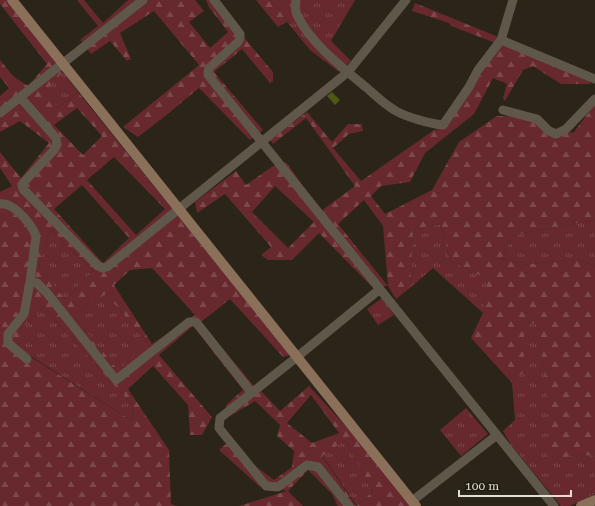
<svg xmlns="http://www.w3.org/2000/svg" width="595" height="506" font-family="'Roboto Serif',serif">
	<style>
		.grass { fill: url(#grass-tufts) }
		.forest { fill: url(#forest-firs); fill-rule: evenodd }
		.building { fill: #4e5714 }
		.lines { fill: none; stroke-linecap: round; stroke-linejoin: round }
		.street { stroke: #5f584a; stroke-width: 9 }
		.secondary { stroke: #8a6f59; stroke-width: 10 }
	</style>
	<defs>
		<pattern id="grass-tufts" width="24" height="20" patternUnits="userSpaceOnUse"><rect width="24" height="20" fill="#67292e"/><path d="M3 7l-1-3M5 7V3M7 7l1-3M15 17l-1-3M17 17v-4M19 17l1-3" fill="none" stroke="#7c484c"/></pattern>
		<pattern id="forest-firs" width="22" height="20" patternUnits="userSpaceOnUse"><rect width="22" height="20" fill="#67292e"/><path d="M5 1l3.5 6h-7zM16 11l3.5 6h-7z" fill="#7c484c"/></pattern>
	</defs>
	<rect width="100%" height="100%" fill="#2b2418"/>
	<path class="grass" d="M269,0h86l-24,41 20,20 -12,11 -29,-22 -23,-28 -2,-6z
		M63,72l15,20 -20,16 -15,-16z
		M595,220v46l-18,-7 -57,6 -18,-7 11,-23z
		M441,224l9,37 39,18 -6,34 -50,-45 -23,20 3,-58z
		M50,229l43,42 -28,29 -26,-34z
		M106,294l42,49 -30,28 -45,-56z
		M382,298l12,17 -16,10 -11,-16z
		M43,307l90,99 -1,15 -109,-70 -5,-19z
		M524,321l15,4 14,111 -5,21 44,-2 3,4v35l-25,12h-9l-50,-61 -8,-14 12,-11 -3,-37 12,-11z
		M466,408l22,26 -27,22 -21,-26z
		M345,440l28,51 -16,15 -35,-51z"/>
	<path class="forest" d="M0,0h8l55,72 -19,20 14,16 20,-16 212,263 -7,2 -53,-58 -29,23 52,63 9,7 18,19 29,-25 45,49 56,71h-53l16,-15 -28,-51 -23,16 34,50h-18l-6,-12 -24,-24 -20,21 15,15h-64l48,-15 -28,-5 -40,-36 7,-6 48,36 18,-13 2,-16 -17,-15 3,-11 -25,-24 -30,18 2,-15 16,-14 -50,-64 -34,29 53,62 -10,18h-12l-2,-30 -35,-39 -25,23 41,61 2,54 6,2h-177v-314l12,-6 -12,-18v-16l21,26 28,-35 -29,-22 -20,11v-36l9,-8 -9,-11v-17l13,16 15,10 19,-22 -47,-60zM77,108l25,28 -19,19 -29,-30zM114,157l51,52 -29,26 -49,-55zM82,185l47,53 -26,25 -49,-54zM50,229l43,42 -28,29 -26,-34zM152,268l43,47 -43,29 -38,-59 16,-15zM106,294l42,49 -30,27 -45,-55zM43,307l90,99 -1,15 -109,-69 -4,-21zM311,395l28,38 -27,10 -25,-20z
		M77,0h7l19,23 25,-23h67l9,11 -15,11 21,26 18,-16 -19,-25 -3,-7h11l2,8 54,64v9l-3,2 -28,-34 -28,23 49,58 -13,10 -51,-52 -35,29 -26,20 -15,-10c25,-21 51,-41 76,-62l-45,-54 -34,22 11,26 -4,2 -17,-20 -19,13 -11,-14 18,-14z
		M256,0h13l16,16 2,6 -9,5z
		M415,3l81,33 6,7 86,35 3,6h-30l-28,-18 -10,4 -18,31 -2,-3 4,-14 -14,-6 -19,36 -49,39 -15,29 -29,4 -10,10 14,18 47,-24 27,-48 38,-26 35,1 21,18 21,-3 21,-28v116l-82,15 -11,23 18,7 57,-6 18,7v193l-3,-4 -45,3 5,-22 -13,-111 -15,-4v51l-12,11 -41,-45 12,-25 5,-34 -38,-18 -9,-37 -28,6 -3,58 -14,11 -8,-13h-17l-52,-53 -27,27h-24l-7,-5 10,-8 -46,-53 -28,19 -2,-11 41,-31 10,14 27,-19 13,-4 35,49 34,-25 -49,-68 -33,26 -3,-4 37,-28 25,30 16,-18h14l1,7 -14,3 -16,14 28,33 73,-51 12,-2 50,-78 -3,-8 -42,-16 -2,-3 -37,-12zM275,186l39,36 -26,26 -36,-36zM364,200l19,26 5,60 -50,-62z"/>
	<path class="building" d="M332,92l8,8 -5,5 -8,-9z"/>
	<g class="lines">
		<path class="street" d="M214,0l26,34v4l-2,4 -29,26 -1,4v3l346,431
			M296,0c-1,5 -1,10 1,15 14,29 46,53 70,73 9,8 18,17 29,23 10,6 35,13 47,14l26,-38 9,-17 23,-30 12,-40
			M501,40l94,39
			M20,97l36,41 1,7 -3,5 -30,32 -2,3 1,4 75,77 5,2 4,-1 241,-195 58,-72
			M503,110l34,9 12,12 7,3 10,-5 29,-30
			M0,113l143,-113
			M0,204c14,-2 32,21 36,32l-6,46 -6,32 -16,20v9l19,16
			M30,282l7,1 10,10 69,87 73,-58h7l56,71
			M412,501l85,-66
			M349,506l-31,-39 -11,-2 -29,22 -12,-1 -47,-58 1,-10 77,-61 83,-68"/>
		<path class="secondary" d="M12,0l404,506
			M581,506l14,-6"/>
	</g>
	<path d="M459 490v6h112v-6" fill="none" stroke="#e2ded6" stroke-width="2"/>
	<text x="465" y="490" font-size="12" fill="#e2ded6" stroke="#211b0f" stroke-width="3" paint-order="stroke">100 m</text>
</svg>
